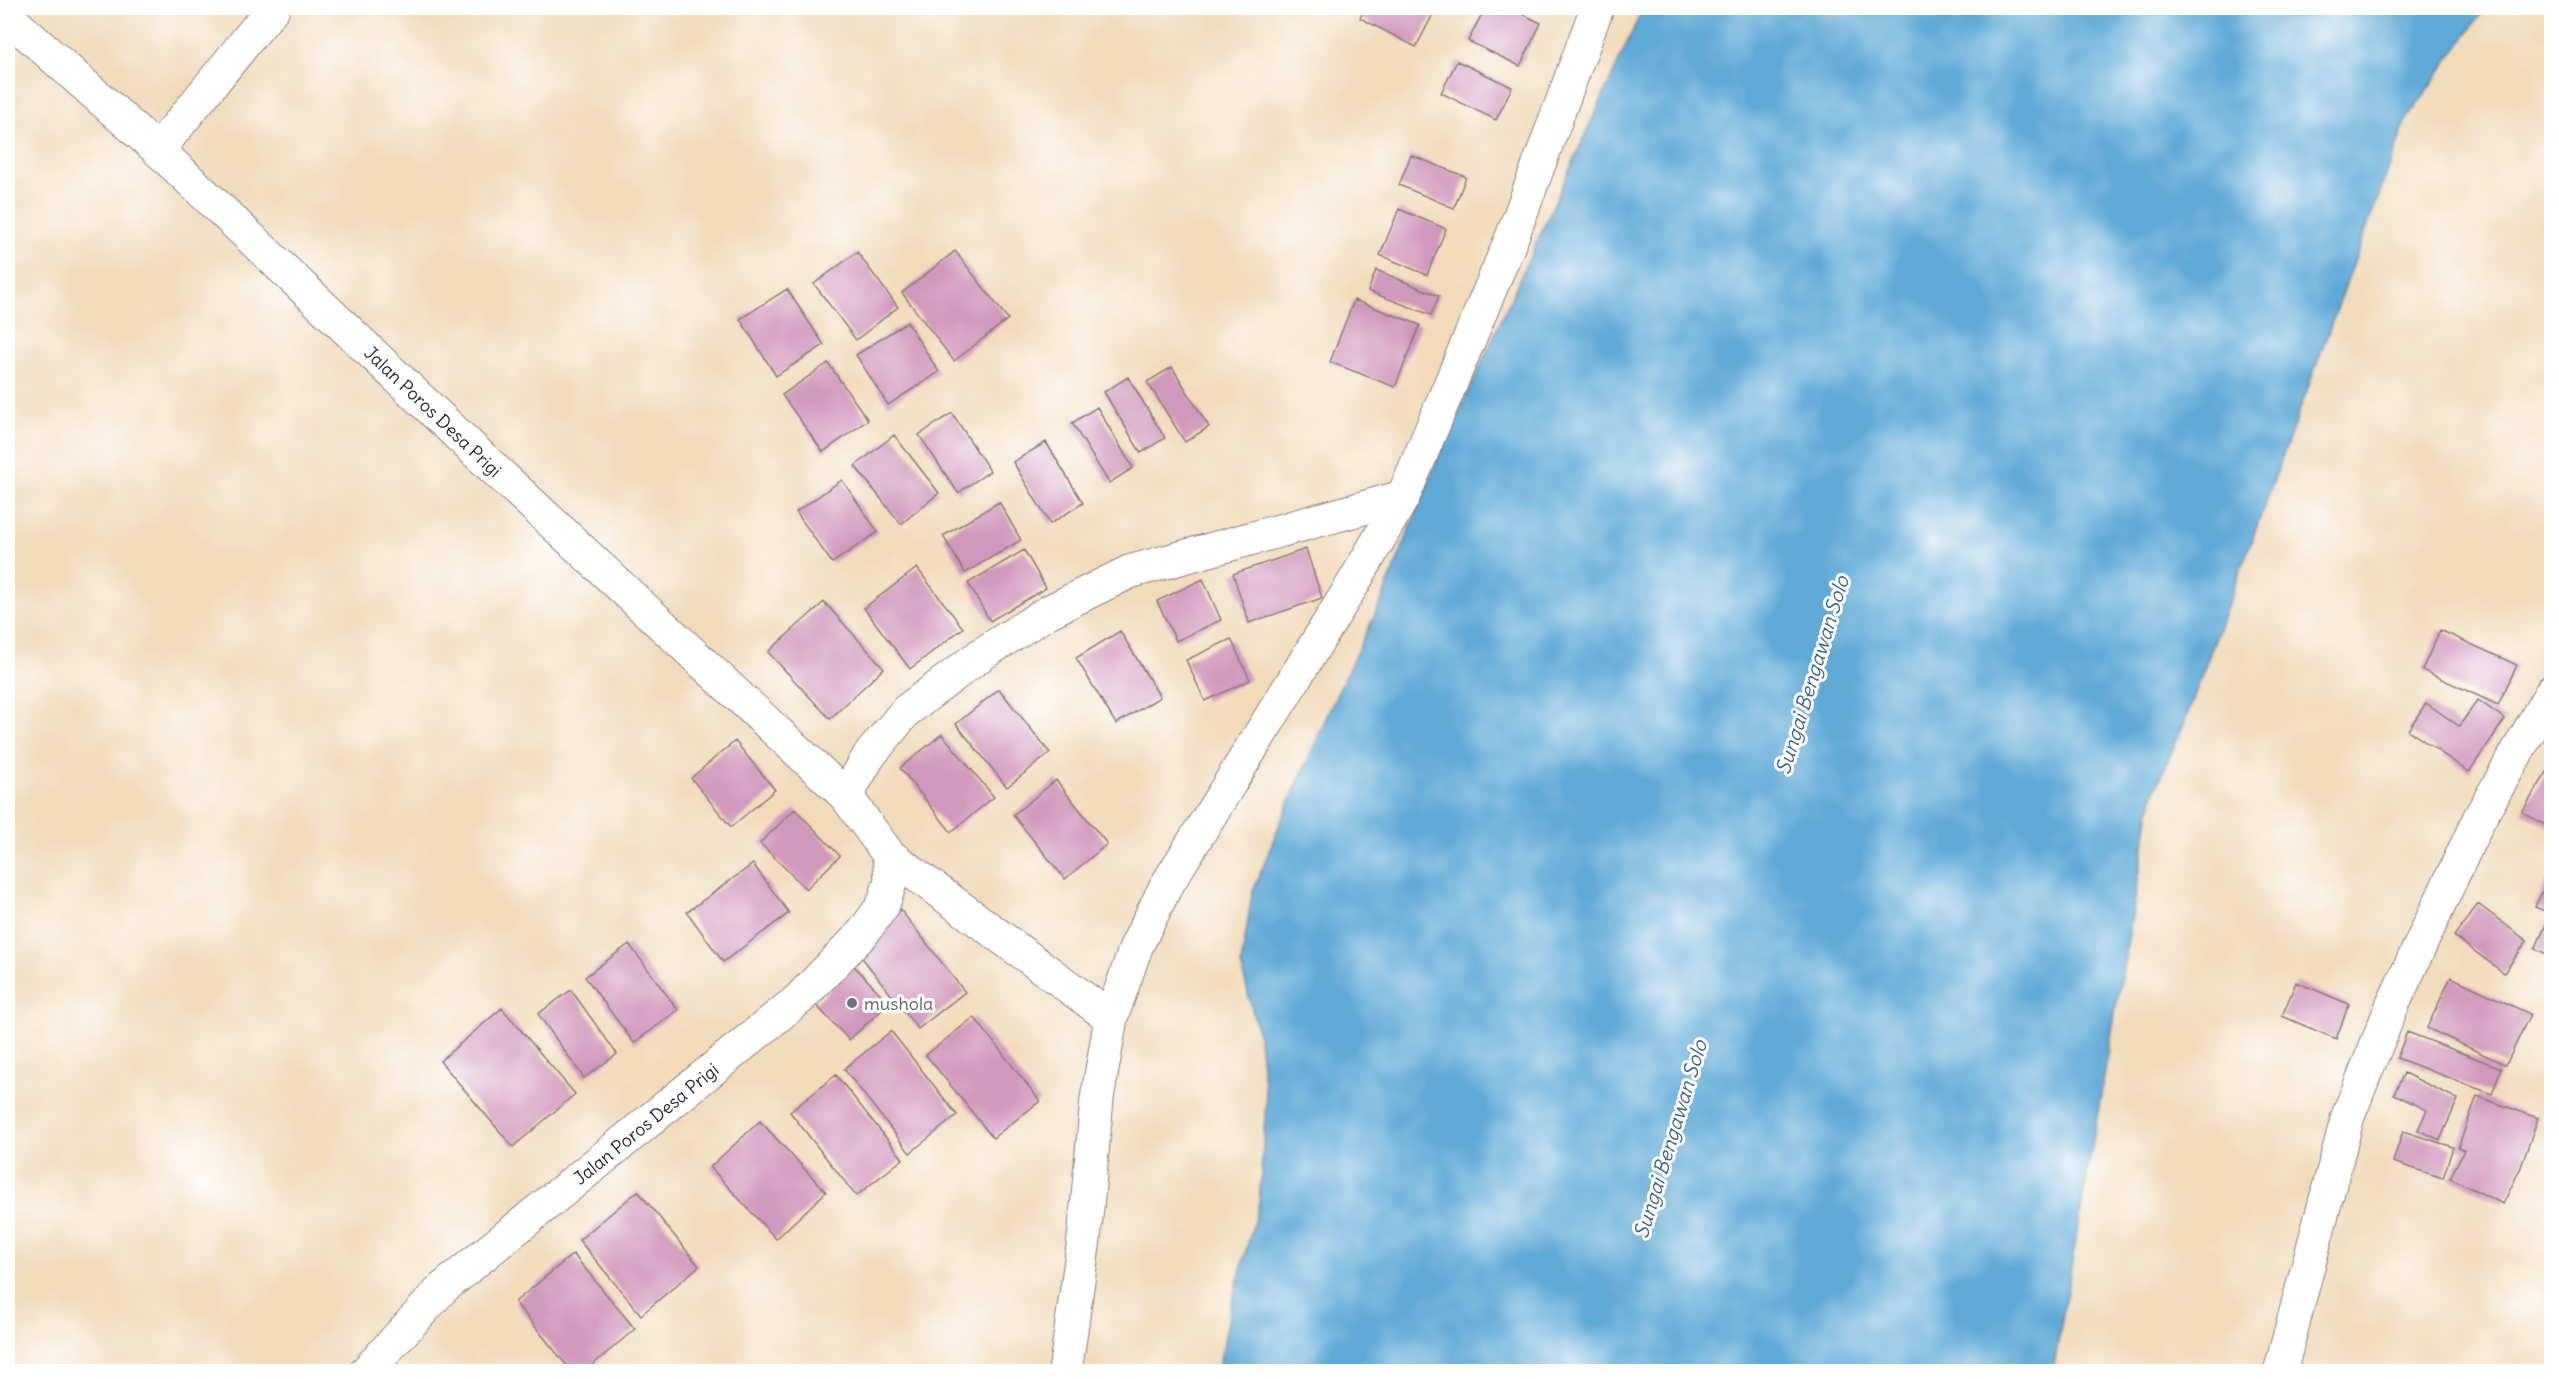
<svg xmlns="http://www.w3.org/2000/svg" width="2559" height="1379" font-family="Delius,sans-serif">
	<style>
		.water { fill: #5ea9d6; stroke: #406688; stroke-width: 1.5 }
		.building { fill: #d098bc }
		.lines { fill: none; stroke-linecap: round; stroke-linejoin: round }
		.minor-casing { stroke: #8a7e7b; stroke-width: 35 }
		.minor { stroke: #fff; stroke-width: 33 }
		.worship-dot { fill: #6b7280; stroke: #fff; stroke-width: 2 }
		.labels { text-anchor: middle; dominant-baseline: central; stroke-width: 6; stroke-linejoin: round; paint-order: stroke }
		.street-label { font-size: 18px; fill: #22223b; stroke: #fff }
		.worship-label { font-size: 18px; fill: #5b616d; stroke: #fff; text-anchor: start }
		.water-label { font-size: 20px; font-style: italic; fill: #3d5f81; stroke: #fff }
	</style>
	<rect width="100%" height="100%" fill="#fff"/>
	<filter id="ink" filterUnits="userSpaceOnUse"><feTurbulence type="fractalNoise" baseFrequency=".0167" numOctaves="2"/><feDisplacementMap in="SourceGraphic" scale="12" xChannelSelector="R" yChannelSelector="G"/><feConvolveMatrix kernelMatrix="1 2 1 2 8 2 1 2 1" color-interpolation-filters="sRGB"/></filter>
	<filter id="wash" filterUnits="userSpaceOnUse"><feTurbulence type="fractalNoise" baseFrequency=".008" numOctaves="4" result="noise"/><feDisplacementMap in="SourceGraphic" scale="24" xChannelSelector="R" yChannelSelector="G"/><feGaussianBlur stdDeviation="1.35" result="paint"/><feColorMatrix in="noise" values="0 0 0 0 0 0 0 0 0 0 0 0 0 0 0 0 0 1.4 0 .05"/><feComposite in="paint" operator="in"/></filter>
	<g filter="url(#wash)">
		<rect width="100%" height="100%" fill="#f2dbbb"/>
		<path class="water" d="M1643,8h842l-78,111 -222,602 -32,74 -100,576h-835l13,-65 28,-103 7,-102 -8,-68 -17,-68 11,-71 27,-68 58,-133 44,-91 54,-137z"/>
		<g id="blocks">
			<path class="building" d="M1365,8h60l9,4 -18,35 -56,-29z
				M1485,8h25l31,15 -21,43 -52,-25z
				M1457,61l55,26 -16,33 -55,-27z
				M1411,155l55,22 -12,31 -55,-23z
				M1399,209l47,20 -19,46 -47,-20z
				M955,251l53,68 -54,42 -52,-68z
				M857,252l41,55 -42,33 -42,-56z
				M1376,270l63,26 -8,19 -63,-24z
				M787,289l37,56 -48,31 -36,-57z
				M1354,300l66,25 -25,62 -65,-25z
				M907,322l32,50 -51,33 -32,-50z
				M828,363l40,57 -45,32 -41,-57z
				M1172,367l37,60 -24,15 -38,-60z
				M1128,377l37,61 -24,15 -37,-61z
				M1097,407l36,61 -24,15 -37,-60z
				M952,413l38,58 -32,22 -39,-58z
				M894,435l45,58 -38,31 -46,-58z
				M1046,442l37,61 -33,21 -37,-62z
				M842,480l36,52 -46,31 -36,-51z
				M999,502l22,38 -56,33 -22,-37z
				M1306,549l16,49 -73,25 -16,-49z
				M1024,550l22,38 -56,33 -22,-38z
				M917,568l46,60 -53,41 -46,-61z
				M1203,579l18,41 -45,21 -19,-40z
				M824,602l60,66 -54,51 -62,-67z
				M2440,630l77,35 -19,40 -76,-35z
				M1120,631l40,66 -44,27 -40,-66z
				M1231,639l19,41 -45,21 -19,-41z
				M999,689l51,64 -43,34 -51,-63z
				M2478,700l27,19 -36,53 -61,-42 18,-27 33,23z
				M942,734l52,63 -43,35 -51,-64z
				M735,741l40,49 -44,37 -40,-49z
				M2552,764v65l-30,-17z
				M1056,780l51,64 -42,35 -52,-64z
				M795,809l45,47 -34,33 -46,-46z
				M753,864l36,49 -66,49 -36,-50z
				M2552,871v43l-17,-7z
				M2478,904l49,37 -23,32 -50,-37z
				M899,908l66,84 -47,37 -66,-84z
				M2550,916l2,1v39l-17,-7z
				M629,944l49,66 -44,33 -49,-66z
				M854,966l35,37 -40,37 -34,-36z
				M2451,977l79,37 -24,51 -79,-37z
				M2296,982l53,22 -13,35 -54,-23z
				M571,990l46,64 -33,24 -46,-64z
				M502,1008l73,86 -62,53 -73,-86z
				M974,1017l66,84 -47,37 -67,-83z
				M891,1031l66,84 -47,38 -66,-84z
				M2407,1032l94,36 -9,26 -95,-36z
				M2404,1073l54,26 -18,41 -22,-10 9,-20 -33,-16z
				M836,1075l67,84 -47,37 -66,-84z
				M2477,1096l61,22 -17,49 -18,37 -53,-26 14,-28 -6,-2z
				M760,1121l66,71 -50,47 -66,-72z
				M2403,1131l50,16 -10,31 -50,-16z
				M638,1191l61,75 -58,49 -62,-75z
				M573,1254l62,75 -51,43h-12l-57,-70z"/>
		</g>
	</g>
	<g filter="url(#ink)">
		<use href="#blocks" fill-opacity="0" stroke="#8a7e7b" stroke-width="1.5"/>
		<g class="lines">
			<defs>
				<g id="minor">
					<path id="s1" d="M8,17l150,133 318,302 370,344 43,59 222,163"/>
					<path d="M158,150l115,-142"/>
					<path d="M846,796l23,-40 37,-45 76,-57 66,-42 81,-40 274,-75"/>
					<path id="s2" d="M366,1372l77,-84 356,-289 63,-65 21,-29 8,-25 -2,-25"/>
					<path d="M1065,1372l19,-133 13,-140 14,-81 25,-71 29,-59 188,-304 50,-87 109,-260 85,-229"/>
					<path d="M2280,1372l68,-256 44,-110 87,-187 73,-128"/>
				</g>
			</defs>
			<use href="#minor" class="minor-casing"/>
			<use href="#minor" class="minor"/>
		</g>
	</g>
	<circle class="worship-dot" cx="852" cy="1003" r="6"/>
	<g class="labels">
		<g class="street-label">
			<text stroke="none"><textPath href="#s1" startOffset="580">Jalan Poros Desa Prigi</textPath></text>
			<text stroke="none"><textPath href="#s2" startOffset="375">Jalan Poros Desa Prigi</textPath></text>
		</g>
		<g class="worship-label">
			<text x="864" y="1003">mushola</text>
		</g>
		<g class="water-label">
			<text transform="translate(1812 675) rotate(-73)">Sungai Bengawan Solo</text>
			<text transform="translate(1670 1139) rotate(-73)">Sungai Bengawan Solo</text>
		</g>
	</g>
	<rect width="2559" height="1379" fill="none" stroke="#fff" stroke-width="30"/>
</svg>
